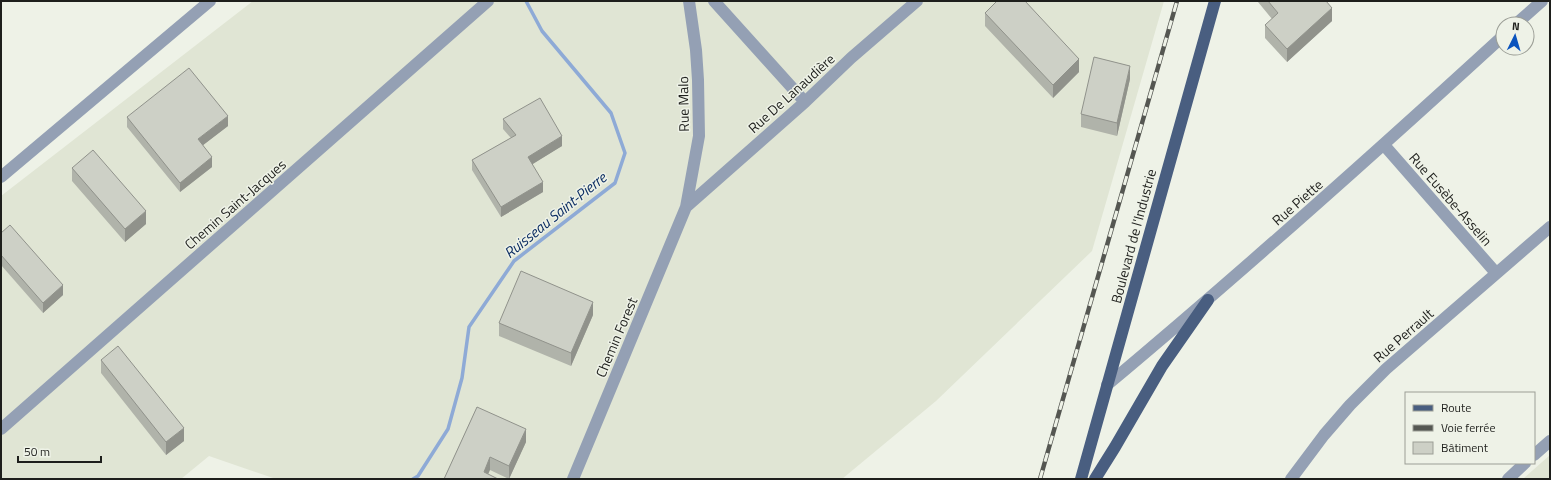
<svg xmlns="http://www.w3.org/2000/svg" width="1551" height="480" font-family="'Titillium Web',sans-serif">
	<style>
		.built { fill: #e0e5d4 }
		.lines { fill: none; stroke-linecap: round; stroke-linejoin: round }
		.stream { stroke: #8eaad6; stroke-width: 3.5 }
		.minor { stroke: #94a0b4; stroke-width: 12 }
		.major { stroke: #495e80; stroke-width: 12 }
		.rail-casing { stroke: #555752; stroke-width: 4.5 }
		.rail { stroke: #eef2e7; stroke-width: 3; stroke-dasharray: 9; stroke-linecap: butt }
		.wall { fill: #b0b3aa }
		.shaded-wall { fill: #90928b }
		.building { fill: #cdd0c6; stroke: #90928b }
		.labels { text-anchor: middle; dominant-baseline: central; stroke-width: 3; stroke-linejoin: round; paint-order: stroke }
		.street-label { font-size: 14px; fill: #1e1f1c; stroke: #eef2e7 }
		.water-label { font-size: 15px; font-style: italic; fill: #0c2e63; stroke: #eef2e7 }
	</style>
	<rect width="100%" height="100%" fill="#eef2e7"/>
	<path class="built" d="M253,1h911l-72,250 -156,150 -94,78h-566l-67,-23 -28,23h-180v-283z
		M1550,455v24h-27z"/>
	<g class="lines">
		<path class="stream" d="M413,479l5,-3 30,-47 14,-51 7,-51 45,-66 101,-78 10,-30 -14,-40 -69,-82 -16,-30"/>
		<path class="minor" d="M714,1l91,101
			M1516,24l26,-23
			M1384,145l112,128
			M1,177l209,-176
			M686,207l119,-105 46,-44 66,-57
			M1107,385c135,-113 266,-230 396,-349
			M1,429l487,-428
			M1534,455l16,-14
			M573,479l113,-272 13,-71 -1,-56 -2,-30 -7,-49
			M1291,479l33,-44 26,-30 36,-36 164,-142
			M1508,479l17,-16"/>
		<path class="major" d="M1081,479l134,-478
			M1095,479l20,-32 47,-81 46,-66"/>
		<defs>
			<path id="rail" d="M1040,479l137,-478"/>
		</defs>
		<use href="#rail" class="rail-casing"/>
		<use href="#rail" class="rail"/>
	</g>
	<path class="wall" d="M1258,1h68l6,20 -45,41 -22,-24v-13l7,-6 -14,-17z
		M985,13l94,59 -26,26 -68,-72z
		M1130,79l-13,57 -36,-9v-13z
		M127,117l101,9 -25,19 9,22 -32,25 -53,-65z
		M503,119l59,27 -30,18 11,28 -42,25 -29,-47v-10l39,-22 -8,-9z
		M72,168l74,56 -21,18 -53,-61z
		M1,233l62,62 -20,18 -42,-48z
		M593,315l-22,51 -72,-30v-13z
		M101,360l83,81 -18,14 -65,-82z
		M477,407l49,35 -17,37 -19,-9 -46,9z"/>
	<path class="shaded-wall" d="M1332,8v13l-45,41v-13z
		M1079,59v13l-26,26v-13z
		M1130,66v13l-13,57v-13z
		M228,116v10l-30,23v-10z
		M562,136v10l-34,21v-10z
		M212,157v10l-32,25v-9z
		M543,182v10l-42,25v-10z
		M146,211v13l-21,18v-13z
		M63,285v10l-20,18v-10z
		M593,302v13l-22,51v-13z
		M184,428v13l-18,14v-13z
		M526,429v13l-17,37v-13z
		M490,457v13l-4,9 -2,-7z"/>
	<path class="building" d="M997,1h28l54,58 -26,26 -68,-72z
		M1268,1h58l6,7 -45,41 -22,-24 13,-12z
		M1094,57l36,9 -13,57 -36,-9z
		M189,68l39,48 -30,23 14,18 -32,26 -53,-66z
		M540,98l22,38 -34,21 15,25 -42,25 -29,-47 44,-25 -13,-16z
		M93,150l53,61 -21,18 -53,-61z
		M10,225l53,60 -20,18 -42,-48v-22z
		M521,271l72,31 -22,51 -72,-30z
		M118,346l66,82 -18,14 -65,-82z
		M477,407l49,22 -17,37 -19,-9 -6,15 14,7h-54z"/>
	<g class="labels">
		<g class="street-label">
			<text transform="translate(791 93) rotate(-42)">Rue De Lanaudière</text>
			<text transform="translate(683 104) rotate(-91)">Rue Malo</text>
			<text transform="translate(1451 199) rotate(49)">Rue Eusèbe-Asselin</text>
			<text transform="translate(1297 202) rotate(-41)">Rue Piette</text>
			<text transform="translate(235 204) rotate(-41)">Chemin Saint-Jacques</text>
			<text transform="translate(1133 236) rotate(-75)">Boulevard de l'Industrie</text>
			<text transform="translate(1403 335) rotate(-41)">Rue Perrault</text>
			<text transform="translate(616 337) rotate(-67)">Chemin Forest</text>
		</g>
		<g class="water-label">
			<text transform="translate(555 215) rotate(-39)">Ruisseau Saint-Pierre</text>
		</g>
	</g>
	<rect width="1551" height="480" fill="none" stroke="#1e1f1c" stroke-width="4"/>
	<rect x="1405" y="392" width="130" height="72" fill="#eef2e7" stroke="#9b9e96"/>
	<rect x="1413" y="405" width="20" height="6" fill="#495e80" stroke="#9b9e96"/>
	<text x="1441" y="412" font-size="12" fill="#1e1f1c">Route</text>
	<rect x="1413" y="425" width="20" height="6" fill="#555752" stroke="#9b9e96"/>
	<text x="1441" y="432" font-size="12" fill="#1e1f1c">Voie ferrée</text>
	<rect x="1413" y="442" width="20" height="12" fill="#cdd0c6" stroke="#9b9e96"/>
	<text x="1441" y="452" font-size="12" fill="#1e1f1c">Bâtiment</text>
	<g transform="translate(1515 36) rotate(5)"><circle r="19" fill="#eef2e7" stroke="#9b9e96"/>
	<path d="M0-3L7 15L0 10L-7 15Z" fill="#0a53bd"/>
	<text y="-6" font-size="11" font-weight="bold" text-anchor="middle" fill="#1e1f1c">N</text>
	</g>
	<path d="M18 456v6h83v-6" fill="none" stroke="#1e1f1c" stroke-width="2"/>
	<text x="24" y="456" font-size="12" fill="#1e1f1c" stroke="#eef2e7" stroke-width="3" paint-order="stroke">50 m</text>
</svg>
